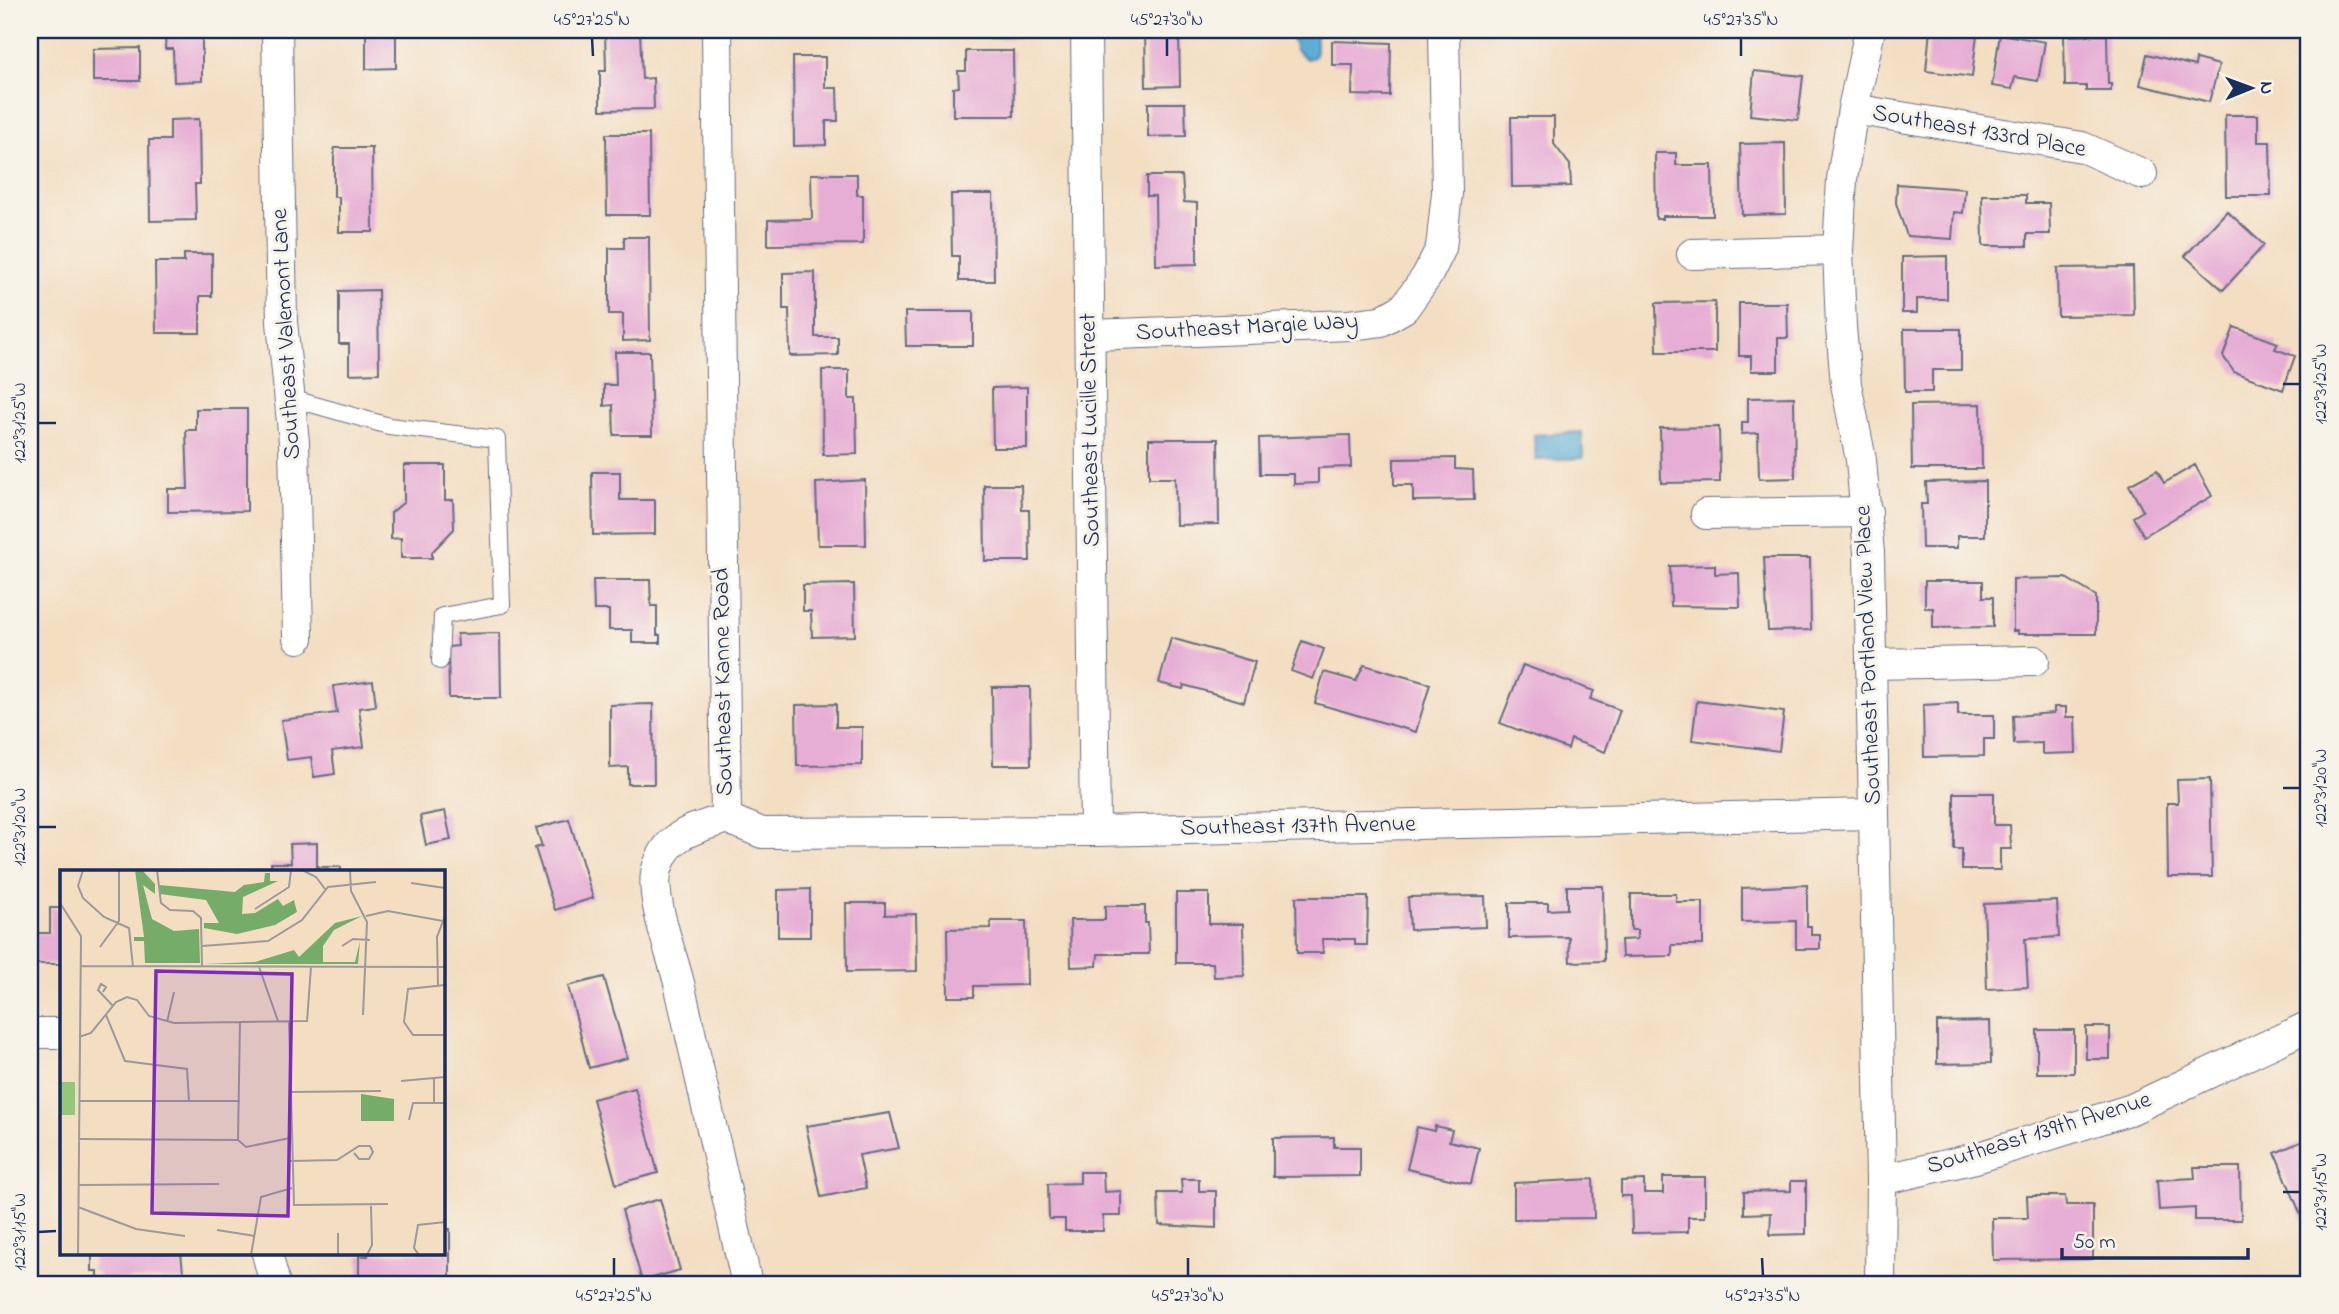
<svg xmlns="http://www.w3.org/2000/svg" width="2339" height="1314" font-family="'Indie Flower',sans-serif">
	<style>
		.water { fill: #5baed7; stroke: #3b6e9a; stroke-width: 2 }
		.building { fill: #e7aed5 }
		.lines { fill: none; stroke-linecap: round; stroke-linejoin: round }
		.service-casing { stroke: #676c81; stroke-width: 18 }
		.minor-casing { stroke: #676c81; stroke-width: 32 }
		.service { stroke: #fff; stroke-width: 16 }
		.minor { stroke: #fff; stroke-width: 30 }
		.ticks { fill: none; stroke: #1b2f5e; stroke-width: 2.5 }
		.labels { text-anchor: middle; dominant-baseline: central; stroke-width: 6; stroke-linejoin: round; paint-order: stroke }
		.street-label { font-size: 24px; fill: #1b2f5e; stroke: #f7f3e8 }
		.inset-road { fill: none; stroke: #9d989a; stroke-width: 2 }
		.view { fill: #7b2cbf; fill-opacity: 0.15; stroke: #7b2cbf; stroke-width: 3.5 }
		.inset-edge { fill: none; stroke: #1b2f5e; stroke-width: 3.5 }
		.neatline { fill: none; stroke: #1b2f5e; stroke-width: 2.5 }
		.ticks-label { font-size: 18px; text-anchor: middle; fill: #1b2f5e }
	</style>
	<rect width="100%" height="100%" fill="#f7f3e8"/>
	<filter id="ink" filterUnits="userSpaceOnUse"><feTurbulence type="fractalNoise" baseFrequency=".0143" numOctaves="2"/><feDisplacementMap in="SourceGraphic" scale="14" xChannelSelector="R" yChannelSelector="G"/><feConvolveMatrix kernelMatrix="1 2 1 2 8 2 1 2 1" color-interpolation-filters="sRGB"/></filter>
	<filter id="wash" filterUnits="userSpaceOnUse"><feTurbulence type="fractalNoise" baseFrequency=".00686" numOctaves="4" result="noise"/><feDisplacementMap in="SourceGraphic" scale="28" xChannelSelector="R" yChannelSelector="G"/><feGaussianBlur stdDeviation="1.57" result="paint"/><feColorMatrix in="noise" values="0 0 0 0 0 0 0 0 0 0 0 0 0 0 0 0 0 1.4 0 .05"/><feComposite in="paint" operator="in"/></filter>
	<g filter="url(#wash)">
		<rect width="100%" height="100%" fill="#f3dec2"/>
		<path class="water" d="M1290,30h27c-4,9 2,17 -3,27l-7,2 -11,-9z
			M1582,432l1,26 -47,2 -2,-25z"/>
		<g id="blocks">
			<path class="building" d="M166,30h36v51l-28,1 -1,-33h-8z
				M366,30h30v38l-30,1z
				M605,30l35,1 2,48 11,-1 1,31 -54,1v-39h6z
				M990,30h29v8l-29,1z
				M1145,30h34l1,56 -34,1z
				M1930,30l47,4 -5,43 -46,-6z
				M2000,34l45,8 -7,39 -23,-4 -3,12 -20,-3z
				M2107,35l1,49h3v7h-25v-5h-21l-1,-50z
				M1332,41l59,2 -1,53 -38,-1 1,-30h-21z
				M140,48v33h-47v-32z
				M966,51h47l1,65h-61v-28l6,-1 -1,-16h8z
				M2147,54l48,12 1,-7 23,6 -10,37 -69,-17z
				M793,57h32v31h12l1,33h-12v24l-32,1z
				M1754,71l49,5 -5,44 -48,-5z
				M1148,103h37l1,33 -38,1z
				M2225,115h33v27h12l1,54h-45z
				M1511,117h43v27l16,21 1,21 -59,1z
				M199,119l1,65h-5l1,36 -46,1 -1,-81h21v-20z
				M606,134h43l1,81h-43z
				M1785,143l1,71 -44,1 -2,-71z
				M334,148h38l1,84h-34v-35h-5z
				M1655,153h21v12h36l1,51h-50v3h-7z
				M811,174h46v21h6v49l-95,1v-25l44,-1z
				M1147,176h35l2,26 13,1v61l-41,1 -1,-69h-8z
				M1897,184l68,5 -2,24 -9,-1 -2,27 -45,-3 -11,-33z
				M951,194h42l1,87h-35v-25h-7z
				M1982,195h44v8h23l1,31h-23v12h-44z
				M2227,211l37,34 -41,45 -38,-34z
				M624,237h25l1,103 -27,1v-27h-14v-66h15z
				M184,254h28v42h-12v37h-44l-1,-71h29z
				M1947,256v43h-30v14h-15v-56z
				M2133,267l1,48 -76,1 -1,-48z
				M815,272v65h23v18l-48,1 -1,-47h-6v-36z
				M378,290l1,83 -30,1v-30h-10v-53z
				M1715,302v50h-58l-1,-49z
				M1739,303h48l1,35h-10v33h-27v-15h-12z
				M905,312h68v34h-67z
				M2234,327l44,16 -3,6 20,7 -12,34 -49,-18 -11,-16z
				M1904,329h57v41h-29v22h-27z
				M615,352h35l2,83h-38l-1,-30 -9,1v-21h12z
				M822,370h27v29h7l1,55 -34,1z
				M1027,387v61h-34l-1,-60z
				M1794,397l1,81 -36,1 -1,-46 -16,1v-12h6v-24z
				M1981,404l1,65h-70l-1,-64z
				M196,409h51v102l-79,1v-23h20l-2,-59h10z
				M1719,427l1,55 -59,1 -1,-55z
				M1350,435l1,32 -33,1v15l-24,1v-10h-34l-1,-36z
				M1149,439h69l1,85 -43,1 -1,-47h-26z
				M1455,458v11l18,1 1,30 -61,1v-16h-19v-26z
				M404,465h41v35h8l1,29 -22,23v6h-31v-20l-10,1v-26l13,-11z
				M2195,465l17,31 -68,40 -11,-19 10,-6 -14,-26 28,-15 7,13z
				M592,472h28v28h35v34l-62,1z
				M865,480l1,65h-48l-2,-62z
				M1985,481v55h-28v12h-35l-1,-44h6l-1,-22z
				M984,485h37l1,25h7l1,51h-45z
				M1764,558h46l1,72 -43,1z
				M1715,565v9l24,-1 1,34 -69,-1 -1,-40z
				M2066,578l30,18v38h-78v-3h-5v-52z
				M593,580h57l1,26h6v29h3v8h-28v-13h-23v-20h-15z
				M1925,581h58v16h10v30l-60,1v-20h-8z
				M854,584l1,52 -43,1 -1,-26h-8v-26z
				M500,633l1,65h-52l-1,-51 10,-1 -1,-12z
				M1171,638l84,24 -11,40 -60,-17 -1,4 -24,-6z
				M1302,641l22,8 -11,30 -22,-8z
				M1364,665l66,19 -14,48 -101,-29 9,-31 32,9z
				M1523,665l71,26 -4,8 30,11 -15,42 -34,-13 -3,10 -68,-26z
				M373,681l3,25 -17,2 5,39 -32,4 3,23 -21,3 -3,-20 -24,3 -6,-40 56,-7 -4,-27z
				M992,687h38l1,78h-38z
				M1697,701l87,11 -5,39 -87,-11z
				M1958,703v12h36v24h-10v17l-60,1 -1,-52z
				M653,704l1,80h-26v-17l-18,1v-63z
				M836,704v23h26v38l-65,1 -1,-61z
				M2054,707h12v10h9l1,36 -34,1v-11l-28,1 -1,-28 41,-3z
				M2210,779l2,98h-44l-1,-74h11l-1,-23z
				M1954,793h40v32h16l1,24h-11v21h-38v-21h-8z
				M445,811l6,29 -25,5 -6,-29z
				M569,819l24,79 -38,12 -20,-62 7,-2 -6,-18z
				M317,843v24h24v4h-70v-8h20l-1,-19z
				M1807,885v41h4v9h9v14h-24v-28l-54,1v-34z
				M1567,886h36l1,75 -34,1 -1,-25 -60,1v-35h39v7l19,-1z
				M810,889v48h-32v-47z
				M1176,893h33v31h34l1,52 -30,1 -1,-14h-37z
				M1631,894h45v8h27v43h-31v11l-50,1 -1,-17 16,-1v-9h-6z
				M1485,896l1,31 -76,3 -2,-33z
				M1296,897h72l-1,48h-12v-6h-33l1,14h-26z
				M2057,901l2,36 -34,2 3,48 -41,2 -3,-85z
				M846,903h39v12l31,-1 1,57 -70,1z
				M1105,906h40v17h3l1,31h-51l-1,12 -26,1 -1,-47h35z
				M50,908h11v56h-26v-31h15z
				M991,921h35l1,64 -53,1v11h-26l-1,-68 44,-1z
				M604,977l23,81 -38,10 -21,-82z
				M1990,1021l1,42 -54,1v-42z
				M2086,1027h24v32h-24z
				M2037,1030h37v43h-37z
				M635,1088l23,85 -42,11 -23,-85z
				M890,1113l9,35 -40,7 7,33 -45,9 -15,-71z
				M1435,1126l17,4 -3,11 30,7 -8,36 -64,-15 10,-42 17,4z
				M1334,1137v10h26v29l-87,1v-39z
				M2305,1140l4,10v68l-6,2 -28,-67z
				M2194,1167h46l1,53h-46v-12l-36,2 -2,-30 38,-2z
				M1080,1172h23l1,20 17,-1v25h-18v15h-38v-12h-16l-1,-35 32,-1z
				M1663,1177h42v40h-17v15l-56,1 -1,-37h-10v-15l23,-1v13h19z
				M1181,1179h18v12h17v37l-57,-3 -1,-32h24z
				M1593,1179l1,39 -80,1v-36z
				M1791,1181h15v53l-36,1 1,-22 -27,1v-22l47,-1z
				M2027,1196h38l1,9h27v54l-100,1 -1,-42h36z
				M660,1199l20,71 -38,11 -20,-71z
				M443,1229h7v55h-76v-3h-15v-25h9v-3h75z
				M92,1253h89l3,27 -86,-1v-8h-6z"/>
		</g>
	</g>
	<g filter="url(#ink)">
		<use href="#blocks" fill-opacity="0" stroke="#676c81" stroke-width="2"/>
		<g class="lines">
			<defs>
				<path id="service" d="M290,398l99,28 108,13 5,166 -60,11 -2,45"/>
				<path id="minor" d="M277,30l5,292 12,120 4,196
					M717,30l9,788
					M1086,30l9,801
					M1870,30l-17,79 -11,70 -4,71 3,77 5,57 15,76 8,93 12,627 -1,104
					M1853,109l229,38 60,27
					M1692,254l146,-4
					M1091,335l258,-10 32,-4 23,-13 23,-32 14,-28 6,-55 -3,-163
					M1706,514l161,-2
					M1871,664l163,-3
					M726,818l36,15 333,-2 778,-17
					M726,818c-32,12 -58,14 -69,51 -8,27 15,85 22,114 23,100 45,201 68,301
					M30,1033h31
					M1881,1180l95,-22 156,-49 177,-83
					M267,1253l8,31"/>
			</defs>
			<use href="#service" class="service-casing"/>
			<use href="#minor" class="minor-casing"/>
			<use href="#service" class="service"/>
			<use href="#minor" class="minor"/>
		</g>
	</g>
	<path class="ticks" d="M592,38l1,18M1167,38v18M1741,38v18M2283,384h17M38,423h18M2283,788h17M38,827h18M2283,1192h17M38,1232l18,-1M614,1258v18M1188,1258v18M1762,1258l1,18"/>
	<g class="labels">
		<g class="street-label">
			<text transform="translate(1979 132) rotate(10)">Southeast 133rd Place</text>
			<text transform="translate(1247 328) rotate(-3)">Southeast Margie Way</text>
			<text transform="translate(287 334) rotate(-93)">Southeast Valemont Lane</text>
			<text transform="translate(1091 430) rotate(-91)">Southeast Lucille Street</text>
			<text transform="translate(1869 655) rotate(-92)">Southeast Portland View Place</text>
			<text transform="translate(724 682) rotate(-91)">Southeast Kanne Road</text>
			<text transform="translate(1298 827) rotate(-1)">Southeast 137th Avenue</text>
			<text transform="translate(2039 1134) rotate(-17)">Southeast 139th Avenue</text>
		</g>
	</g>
	<g transform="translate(60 870)">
		<rect width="385" height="385" fill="#f3dec2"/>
		<path d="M0,212h15v33h-15z" fill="#93c779"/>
		<path d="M75,0h7l13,14v10l-12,-9 9,34 22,12 25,-2 1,34h-55l-1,-22h-10v-4h10zM205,3h5v8h8l-35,16 -1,17 13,-1 23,-14 5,7 11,-6 3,12 -22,13 -38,9 -33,-6v-5h15l-13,-23 -46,-6 -1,-9 76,7 9,-7 20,-3zM302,46l-28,14 -11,16v16h32l5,-21 -2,23h-153l50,-2 39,-12 5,7 36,-34zM301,224l33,5v22h-33z" fill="#76ac69"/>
		<path class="inset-road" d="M23,0l-5,16 5,12 21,19 25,11 4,39M97,0l4,33 9,7 23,1 8,7 1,49M242,0l14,7 9,12M290,0l1,21 16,31 -4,93M97,1l95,-1M351,13l34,5M0,33l21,33 -3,319M195,39l34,-22 2,-17M306,46l22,-5 55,10M142,76l66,-5 34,-21 26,-33 48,-5M282,76l11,-7 17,1M40,77l19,-26v-51M20,96l365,1M199,97l19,54M378,115l-1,-48 8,-21M385,115l-37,4 -4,33 9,13h32M43,122l3,-5 -5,-3 -3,6 15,16M46,145l19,46 62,8 2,32M229,151l5,184 94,-1M107,152l7,-30M19,167l12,-4 25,-31 11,-5 10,3 12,16 25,7 133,-2 4,-54M341,211l44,-4M230,222l91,-1M19,231h161M374,233v-26M349,250l4,-17h32M18,269l160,1 8,7 44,-9M178,270l2,-119M230,291l47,-1 22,-14h11l3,6 -4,7h-10l-5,-6M18,315l141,-1M18,337l58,22 49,7M157,360l38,6M278,363v22M191,385l10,-58 31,-9M307,385l5,-10 -1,-39M359,385l-5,-7 4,-23 27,-3"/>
		<path class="view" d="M96,101l136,3 -4,242 -136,-3z"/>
		<rect width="385" height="385" class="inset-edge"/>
	</g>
	<rect width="2339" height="1314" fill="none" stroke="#f7f3e8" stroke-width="77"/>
	<g transform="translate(2251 88) rotate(89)" stroke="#f7f3e8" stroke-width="5" paint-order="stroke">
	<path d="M0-5L12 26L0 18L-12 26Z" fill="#1b2f5e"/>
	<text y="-10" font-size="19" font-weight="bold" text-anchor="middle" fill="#1b2f5e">N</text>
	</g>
	<path d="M2062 1248v10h186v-10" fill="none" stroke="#1b2f5e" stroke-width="3.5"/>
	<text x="2073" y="1248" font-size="21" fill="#1b2f5e" stroke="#f7f3e8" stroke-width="5" paint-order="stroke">50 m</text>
	<rect x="38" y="38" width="2262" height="1238" class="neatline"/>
	<g class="ticks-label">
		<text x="592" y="25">45°27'25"N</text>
		<text x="1167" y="25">45°27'30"N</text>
		<text x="1741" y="25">45°27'35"N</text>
		<text transform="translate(2320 384) rotate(-90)" y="6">122°31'25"W</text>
		<text transform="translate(19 423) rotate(-90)" y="6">122°31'25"W</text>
		<text transform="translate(2320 788) rotate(-90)" y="6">122°31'20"W</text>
		<text transform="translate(19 827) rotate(-90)" y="6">122°31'20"W</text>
		<text transform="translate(2320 1192) rotate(-90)" y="6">122°31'15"W</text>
		<text transform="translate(19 1232) rotate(-90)" y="6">122°31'15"W</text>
		<text x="614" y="1301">45°27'25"N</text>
		<text x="1188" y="1301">45°27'30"N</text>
		<text x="1763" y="1301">45°27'35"N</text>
	</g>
</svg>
